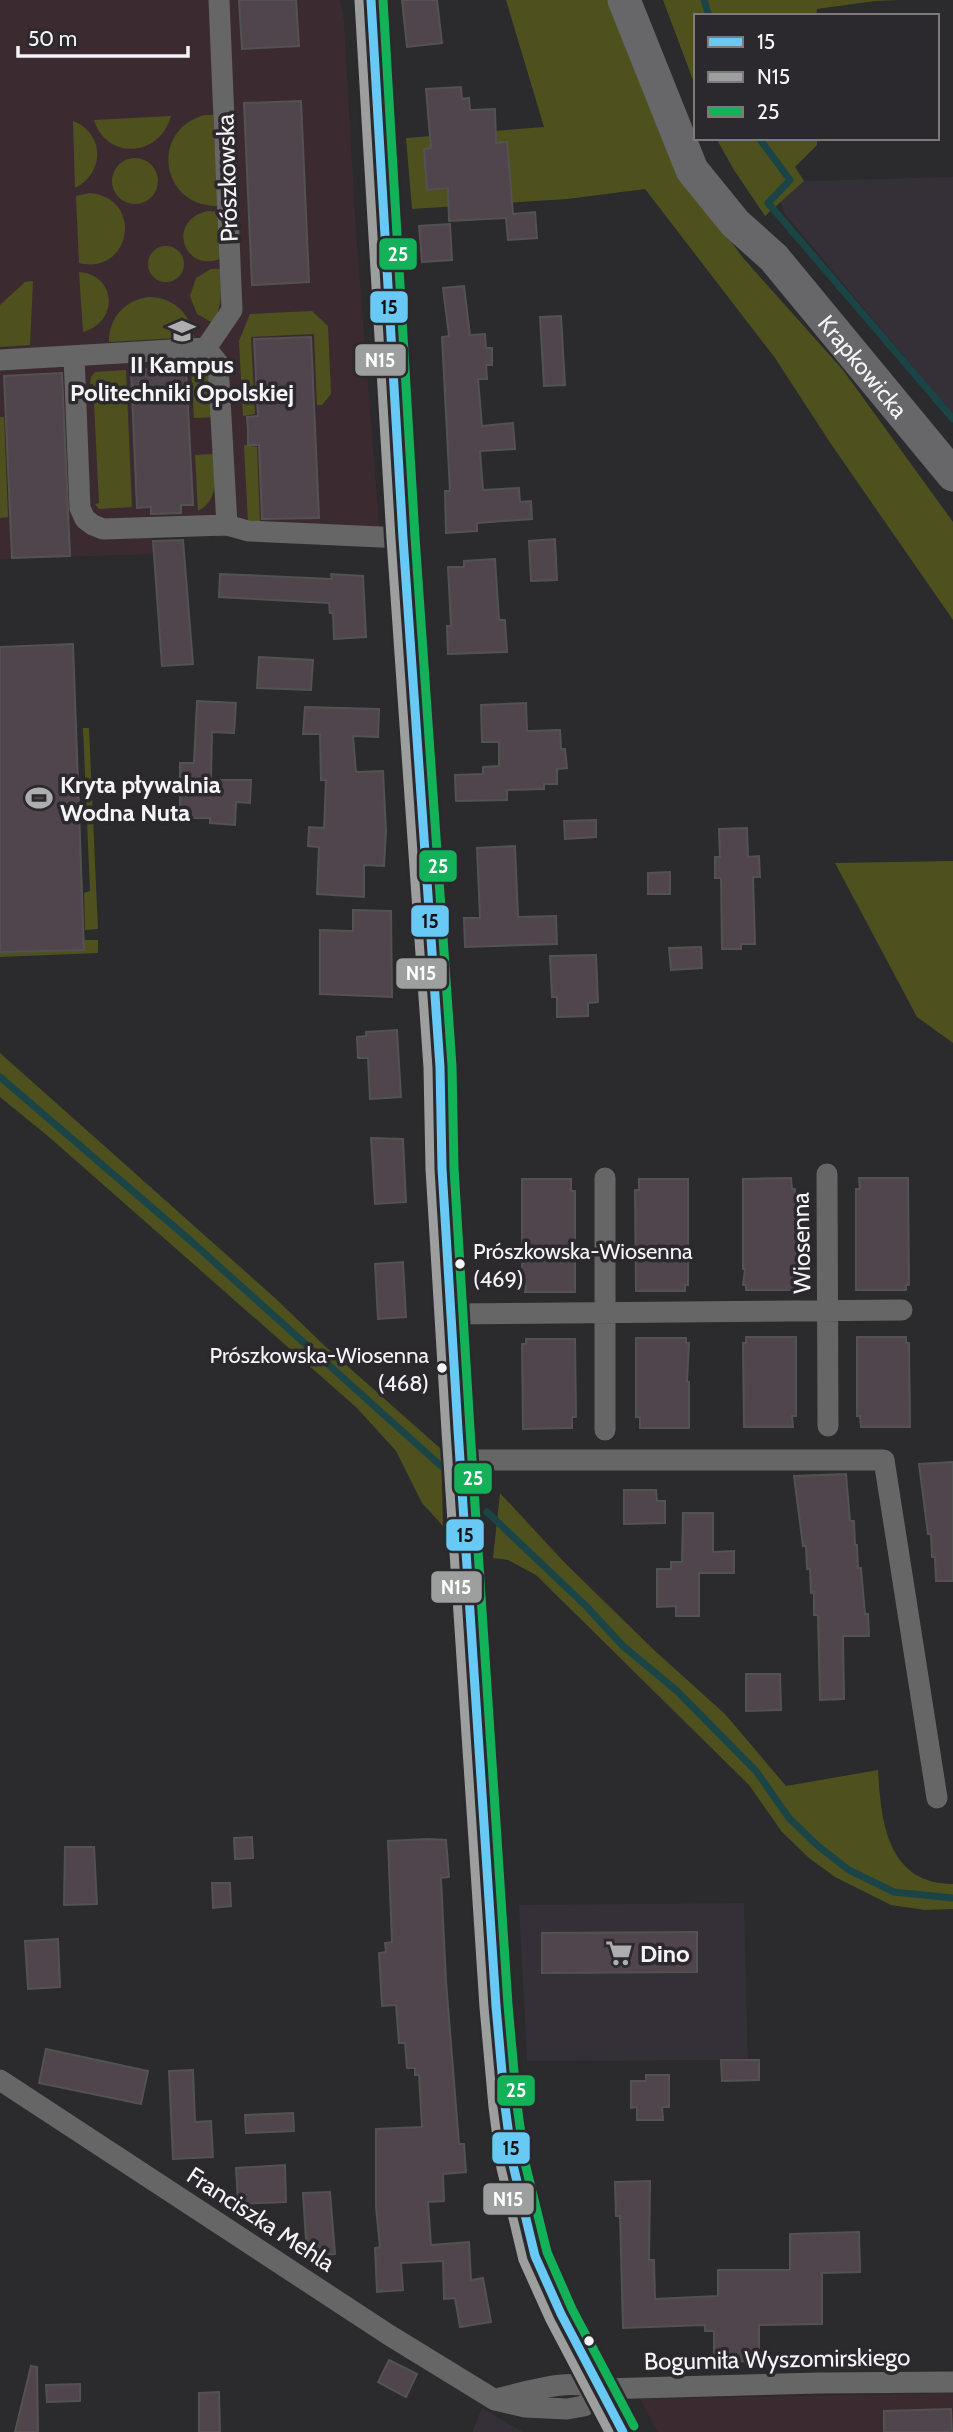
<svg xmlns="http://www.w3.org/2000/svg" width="953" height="2432" font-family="Cabin,sans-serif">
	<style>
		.built { fill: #352f38 }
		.education { fill: #3b2b31 }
		.green { fill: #4e511e }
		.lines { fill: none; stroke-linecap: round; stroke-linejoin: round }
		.stream { stroke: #1b4447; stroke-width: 7 }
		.building { fill: #50454c; stroke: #535253; stroke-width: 2 }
		.minor { stroke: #666; stroke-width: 21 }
		.secondary { stroke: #696868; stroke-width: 30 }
		.primary { stroke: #676668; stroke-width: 33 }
		.bus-1-casing { stroke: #2b292d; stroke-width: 14 }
		.bus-2-casing { stroke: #2b292d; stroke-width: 14 }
		.bus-3-casing { stroke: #2b292d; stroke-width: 14 }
		.bus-1 { stroke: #68c9f4; stroke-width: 9 }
		.bus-2 { stroke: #9d9f9e; stroke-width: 9 }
		.bus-3 { stroke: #13b259; stroke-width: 9 }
		.bus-dot { fill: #f5f4f7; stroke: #2b292d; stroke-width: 2.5 }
		.labels { text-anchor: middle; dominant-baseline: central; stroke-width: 7; stroke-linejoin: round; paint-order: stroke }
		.bus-label { font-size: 22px; fill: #f5f4f7; stroke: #2b292d; text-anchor: start }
		.street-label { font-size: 24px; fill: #f5f4f7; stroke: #2b292d }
		.poi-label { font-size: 24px; font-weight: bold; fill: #f5f4f7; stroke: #2b292d; text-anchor: start }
		.line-badge { stroke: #2b292d; stroke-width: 2.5 }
		.badge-label { font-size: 19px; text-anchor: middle; font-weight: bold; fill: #fff }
		.pale-badge-label { font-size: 19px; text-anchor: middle; font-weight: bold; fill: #111 }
	</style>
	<rect width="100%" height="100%" fill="#2b2a2c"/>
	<path class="built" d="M953,177v238l-168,-201 -5,-14 24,-19z
		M744,1903l4,157 -221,1 -8,-156z
		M482,2408l41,24h-51z"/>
	<path class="education" d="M0,0h340l4,21 12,211 25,316 -198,-14 -30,2 1,18 -154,5z
		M953,2393v39h-295l-18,-33z"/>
	<path class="green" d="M506,0h102l66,165 70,94 99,111 110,152v98l-122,-176 -56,-86 -130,-169 -78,10 -155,10 -6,-71 138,-11z
		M663,0h237l-25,1 -58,8 -1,7h-120v72z
		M204,115h9l5,91c-57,1 -69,-75 -14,-91z
		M171,116c-11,41 -64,45 -77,4z
		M73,121c32,12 32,52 2,67z
		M716,138h101v7l-22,22 9,14 -39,35 -31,-46z
		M112 181a23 23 0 1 1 46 0a23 23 0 1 1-46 0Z
		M89,193c56,4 42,83 -10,70l-3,-67z
		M208,211l10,1 2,47c-37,14 -54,-39 -12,-48z
		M148 264a18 18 0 1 1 36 0a18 18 0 1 1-36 0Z
		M211,269h9c1,19 3,36 -7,54l-16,-9 -7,-18 6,-18z
		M79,272c38,3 40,50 4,60z
		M33,281l-3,64 -30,2v-42l25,-23z
		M148,297c24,0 42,15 46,40l-85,5c0,-24 15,-41 39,-45z
		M312,311l16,15 3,68 -9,11h-5l-3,-71 -63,3 4,77 -12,2 -4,-75 11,-27z
		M200,367l9,10 4,40 -19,1 -3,-50z
		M126,370l6,137 -33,2 -4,-5 4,-1 -6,-119h-3l1,-7 4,-5z
		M0,417h4l4,100 -8,1z
		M244,445l13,2 3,77 -12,-1z
		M214,454c1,22 6,45 -16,57l-3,-56z
		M83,728h6l9,201 -13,1 -1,-37 6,-2z
		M953,861v182l-36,-26 -82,-154z
		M84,940h14v13l-98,4v-5l84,-2z
		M0,1053l275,245 51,49 115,102 2,77 -21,-23 -26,-52 -39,-43 -308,-271 -49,-40z
		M500,1493l65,70 90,88 70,63 61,72 92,-16c3,51 9,114 75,114v25l-28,1 -34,-5 -56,-28 -26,-19 -27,-26 -33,-47 -213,-210 -28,-15 -15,-2z"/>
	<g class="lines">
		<path class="stream" d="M704,0l5,16
			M759,138l31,42 -22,23 185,216
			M0,1077l192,165 249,224
			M487,1512l99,94 37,40 54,45 79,80 33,47 29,28 31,24 45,22 59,6"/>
	</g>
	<path class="building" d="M239,0h57l3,46 -57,3z
		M402,0h35l5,43 -35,4z
		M461,87l1,12 7,-1 1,12 25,-1 1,34 11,-1 6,72 22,-2 2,26 -29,2 -2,-22 -57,3 -1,-33 -21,2 -3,-41 7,-1 -5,-59z
		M301,101l8,181 -57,3 -8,-182z
		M450,224l2,36 -30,2 -3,-36z
		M464,286l6,49 15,-1 1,14h6v17h-6l1,14h-9l4,47 31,-3 2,26 -35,2 3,39 36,-2 1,14 11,-1 1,18 -55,4v8l-31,2 -1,-42h5l-8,-154 7,-1 -6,-48z
		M561,316l4,69 -21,1 -4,-69z
		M311,337l8,181 -57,1 -3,-74h-11v-15l-1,-13 11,-1 -4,-77z
		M186,368l7,137h-12v8l-30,1v-7l-14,1 -6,-138z
		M62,373l8,183 -58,2 -8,-182z
		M555,539l2,41 -26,1 -2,-40z
		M183,540l10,124 -31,2 -9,-125z
		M495,559l4,61h6l2,32 -59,2 -1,-28h4l-3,-59h16v-6z
		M220,574l112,5 -1,-5 32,2 3,61 -32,2 -1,-26h-3l-1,-10 -110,-6z
		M73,644l11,306 -84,2v-305z
		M259,657l54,3 -2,30 -54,-2z
		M197,701l39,2 -2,30 -22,-1 -1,48h40l-1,23 -14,-1 -1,23 -25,-2v-5h-30v-55h14z
		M526,703l1,28 33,-1 1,19h4l2,19 -10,1v15h-13v5l-37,1v10l-51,1 -1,-26 28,-1v-7l16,-1v-24h-17l-1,-37z
		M305,707l74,2 -1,28 -25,-1 3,36 27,-1 3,60 -2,35 -20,-1v32l-47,-3 2,-47 -11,-1 1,-19 15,1 2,-48h-5l-1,-46h-17z
		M596,820v17l-31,2 -1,-18z
		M747,828l1,29 11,-1 1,21h-7l2,67h-14v5h-19l-1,-71h-6v-21h5l-1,-28z
		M515,846l3,71 38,-1 1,28 -92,3 -1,-29h16l-3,-70z
		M670,872v22h-22v-21z
		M353,910l38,1 1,86 -72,-3v-64l33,1z
		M701,947l1,21 -31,2 -2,-22z
		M596,955l2,47 -10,1v13l-31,1v-20h-5l-2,-41z
		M397,1030l4,67 -31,2 -2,-41h-10l-1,-21 9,-1v-4z
		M371,1138l32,1 3,63 -31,2z
		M791,1178l1,11h3l1,101h-50v-5h-3l2,-16h-2v-90z
		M859,1178h49l1,107h-3v5h-50v-101h4z
		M522,1179h49v12h4v101h-50l1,-6h-4v-21l3,-18h-3z
		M639,1179h49v106h-3v6h-49l-1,-101h4z
		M403,1262l3,55 -28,2 -3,-55z
		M746,1337h50v79h-4l1,11h-49l-1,-84h3z
		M857,1337h49v6h3l1,84h-49l-1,-11h-3z
		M636,1338h50v5h3l-2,39h2v46h-49v-11h-4z
		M526,1339h49l1,78h-4v11l-49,1 -1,-85h4z
		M953,1462v119h-17l-1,-24h-3l-1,-23h-3l-9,-70z
		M846,1474l4,47h4l1,24h2l1,23h3l4,46h3l1,22h-26l1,63 -24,1 -2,-85h-4v-23l-3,1 -1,-24h-3l-1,-23h-3l-9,-70z
		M624,1490h32l1,11h8v22l-41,1z
		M683,1513h30v39l21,-1v22h-35v43h-23v-10l-19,1v-38h14v-7h11z
		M746,1674h34l1,36 -35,1z
		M252,1837l1,21 -18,1 -1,-21z
		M428,1839l18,1 3,37 -8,1 5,103 13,163h5l2,28 -23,2 1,27 -16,1 3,43 38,-3 2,38 12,-2 8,44 -31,5 -5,-29 -11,1 -1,-38 -42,2 2,27 -26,2 -2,-44 5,-1 -4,-40v-78l46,-2 -3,-52h-4v-7h-8l-2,-25h-6l-3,-38 -14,1 -3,-53 7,-1 -1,-9 7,-1 -4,-101z
		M65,1847h29l3,57 -33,1z
		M212,1883h18l1,23 -18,2z
		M697,1932v40l-155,1v-40z
		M58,1939l2,48 -32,2 -3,-48z
		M46,2049l102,22 -7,33 -102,-21z
		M721,2060h38v20l-37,1z
		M193,2070l2,52 16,-1 2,36 -40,2 -4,-88z
		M646,2075h23v32h-7l1,13h-26v-13l-6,1v-27h15z
		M293,2113l1,18 -48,2 -1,-18z
		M285,2165l1,37 -48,2 -2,-36z
		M650,2181l-1,79h5l1,39 63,-3v-26h72v-36l69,-2 1,40 -38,1v51l-63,1v36l-45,1v-31h-9v-6l-82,3 -3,-112h-4l-1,-34z
		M330,2192l5,62 -28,2 -4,-63z
		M389,2360l28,14 -11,23 -28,-15z
		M31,2366l6,1 1,65h-23z
		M80,2384v17l-33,1 -1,-17z
		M219,2392l1,40h-21v-39z
		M951,2409l1,23h-68v-21z"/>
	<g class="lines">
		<path class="minor" d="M206,348l26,-38 -13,-310
			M206,348l12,15 9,162
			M74,356l6,152 5,11 8,6 10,4 124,-4 21,6 155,7
			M0,360l206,-12
			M827,1174l1,252
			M605,1178v252
			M451,1314l451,-4
			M460,1460h424l53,338
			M0,2080l389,255 106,65 30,7 42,2 17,-3 18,-17
			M500,2398c35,-8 67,-20 102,-9l217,-6 134,-1"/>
		<path class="secondary" d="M371,0l32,538 37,529 2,101 16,262 38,576 9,100 8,59 11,51 11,40 26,58 62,118"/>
		<path class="primary" id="s1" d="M624,0l68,170 43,53 39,35 179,217"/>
		<defs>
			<path id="bus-1" d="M371,0l32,538 37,529 2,101 16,262 38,576 9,100 8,59 22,91 26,58 62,118"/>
			<path id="bus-2" d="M359,1l32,538 37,529 2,101 16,262 38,576 9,100 8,61 22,92 27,60 59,112"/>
			<path id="bus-3" d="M383,0l32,537 37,529 2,102 16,261 38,576 9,100 8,58 22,89 25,57 62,117"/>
		</defs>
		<use href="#bus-1" class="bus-1-casing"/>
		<use href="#bus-2" class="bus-2-casing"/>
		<use href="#bus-3" class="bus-3-casing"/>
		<use href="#bus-1" class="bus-1"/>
		<use href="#bus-2" class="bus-2"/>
		<use href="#bus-3" class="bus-3"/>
	</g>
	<defs>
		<symbol id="university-bare" viewBox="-9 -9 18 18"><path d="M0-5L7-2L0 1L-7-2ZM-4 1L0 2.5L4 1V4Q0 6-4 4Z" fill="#aeadb0" stroke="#2b292d" stroke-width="2.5" paint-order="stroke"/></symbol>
		<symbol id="stadium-bare" viewBox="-9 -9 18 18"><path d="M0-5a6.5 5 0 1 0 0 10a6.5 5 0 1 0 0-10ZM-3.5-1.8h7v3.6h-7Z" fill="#aeadb0" stroke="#2b292d" stroke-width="2.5" paint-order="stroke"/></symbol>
		<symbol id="supermarket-bare" viewBox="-9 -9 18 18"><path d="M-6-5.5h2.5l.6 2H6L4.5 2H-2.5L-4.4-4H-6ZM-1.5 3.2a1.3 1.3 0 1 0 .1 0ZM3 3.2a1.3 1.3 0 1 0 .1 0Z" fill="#aeadb0" stroke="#2b292d" stroke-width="2.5" paint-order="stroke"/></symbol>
	</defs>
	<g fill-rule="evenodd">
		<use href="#university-bare" x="163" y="312" width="38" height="38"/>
		<use href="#stadium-bare" x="20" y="779" width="38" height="38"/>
		<use href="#supermarket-bare" x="600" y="1934" width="38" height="38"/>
	</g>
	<g class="bus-dot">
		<circle cx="460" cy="1264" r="6"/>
		<circle cx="442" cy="1368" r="6"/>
		<circle cx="589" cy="2341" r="6"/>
	</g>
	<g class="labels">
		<g class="bus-label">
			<text x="473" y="1251">Prószkowska-Wiosenna<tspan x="473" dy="28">(469)</tspan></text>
			<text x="429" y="1355" text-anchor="end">Prószkowska-Wiosenna<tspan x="429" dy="28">(468)</tspan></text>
		</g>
		<g class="street-label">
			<text transform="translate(227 178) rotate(-92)">Prószkowska</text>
			<text stroke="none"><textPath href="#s1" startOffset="444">Krapkowicka</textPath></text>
			<text transform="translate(801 1243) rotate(-91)">Wiosenna</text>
			<text transform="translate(261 2219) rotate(33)">Franciszka Mehla</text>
			<text transform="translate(777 2359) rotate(-1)">Bogumiła Wyszomirskiego</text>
		</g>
		<g class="poi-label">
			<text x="182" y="364" text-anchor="middle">II Kampus<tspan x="182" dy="28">Politechniki Opolskiej</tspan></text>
			<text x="60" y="784">Kryta pływalnia<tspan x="60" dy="28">Wodna Nuta</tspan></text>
			<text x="640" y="1953">Dino</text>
		</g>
	</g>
	<g class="line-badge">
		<rect x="378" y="237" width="40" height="34" rx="7" fill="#13b259"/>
		<rect x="369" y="290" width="40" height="34" rx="7" fill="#68c9f4"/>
		<rect x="354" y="343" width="53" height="34" rx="7" fill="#9d9f9e"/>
		<rect x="418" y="849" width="40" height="34" rx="7" fill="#13b259"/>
		<rect x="410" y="904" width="40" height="34" rx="7" fill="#68c9f4"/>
		<rect x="395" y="957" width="53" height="33" rx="7" fill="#9d9f9e"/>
		<rect x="453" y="1462" width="40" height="33" rx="7" fill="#13b259"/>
		<rect x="445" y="1518" width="40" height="34" rx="7" fill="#68c9f4"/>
		<rect x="430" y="1570" width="53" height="34" rx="7" fill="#9d9f9e"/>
		<rect x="496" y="2074" width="40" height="33" rx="7" fill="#13b259"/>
		<rect x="491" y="2131" width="40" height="34" rx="7" fill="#68c9f4"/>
		<rect x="482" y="2182" width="53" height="34" rx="7" fill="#9d9f9e"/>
	</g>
	<g class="badge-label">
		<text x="398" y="261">25</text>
		<text x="380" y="367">N15</text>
		<text x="438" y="873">25</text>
		<text x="421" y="980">N15</text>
		<text x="473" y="1485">25</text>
		<text x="456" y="1594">N15</text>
		<text x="516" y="2097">25</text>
		<text x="508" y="2206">N15</text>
	</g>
	<g class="pale-badge-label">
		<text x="389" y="314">15</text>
		<text x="430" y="928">15</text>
		<text x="465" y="1542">15</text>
		<text x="511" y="2155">15</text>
	</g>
	<rect x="694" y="14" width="245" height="126" fill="#2b292d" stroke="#7c7a7e" stroke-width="2"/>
	<rect x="708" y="37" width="35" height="10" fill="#68c9f4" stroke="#7c7a7e" stroke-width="2"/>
	<text x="757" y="49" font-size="21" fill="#f5f4f7">15</text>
	<rect x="708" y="72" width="35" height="10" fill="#9d9f9e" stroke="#7c7a7e" stroke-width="2"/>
	<text x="757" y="84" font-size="21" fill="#f5f4f7">N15</text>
	<rect x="708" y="107" width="35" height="10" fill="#13b259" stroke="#7c7a7e" stroke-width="2"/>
	<text x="757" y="119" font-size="21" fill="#f5f4f7">25</text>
	<path d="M18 46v10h170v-10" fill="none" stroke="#f5f4f7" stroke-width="3.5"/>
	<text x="28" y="46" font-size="21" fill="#f5f4f7" stroke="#2b292d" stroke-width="5" paint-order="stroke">50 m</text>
</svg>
